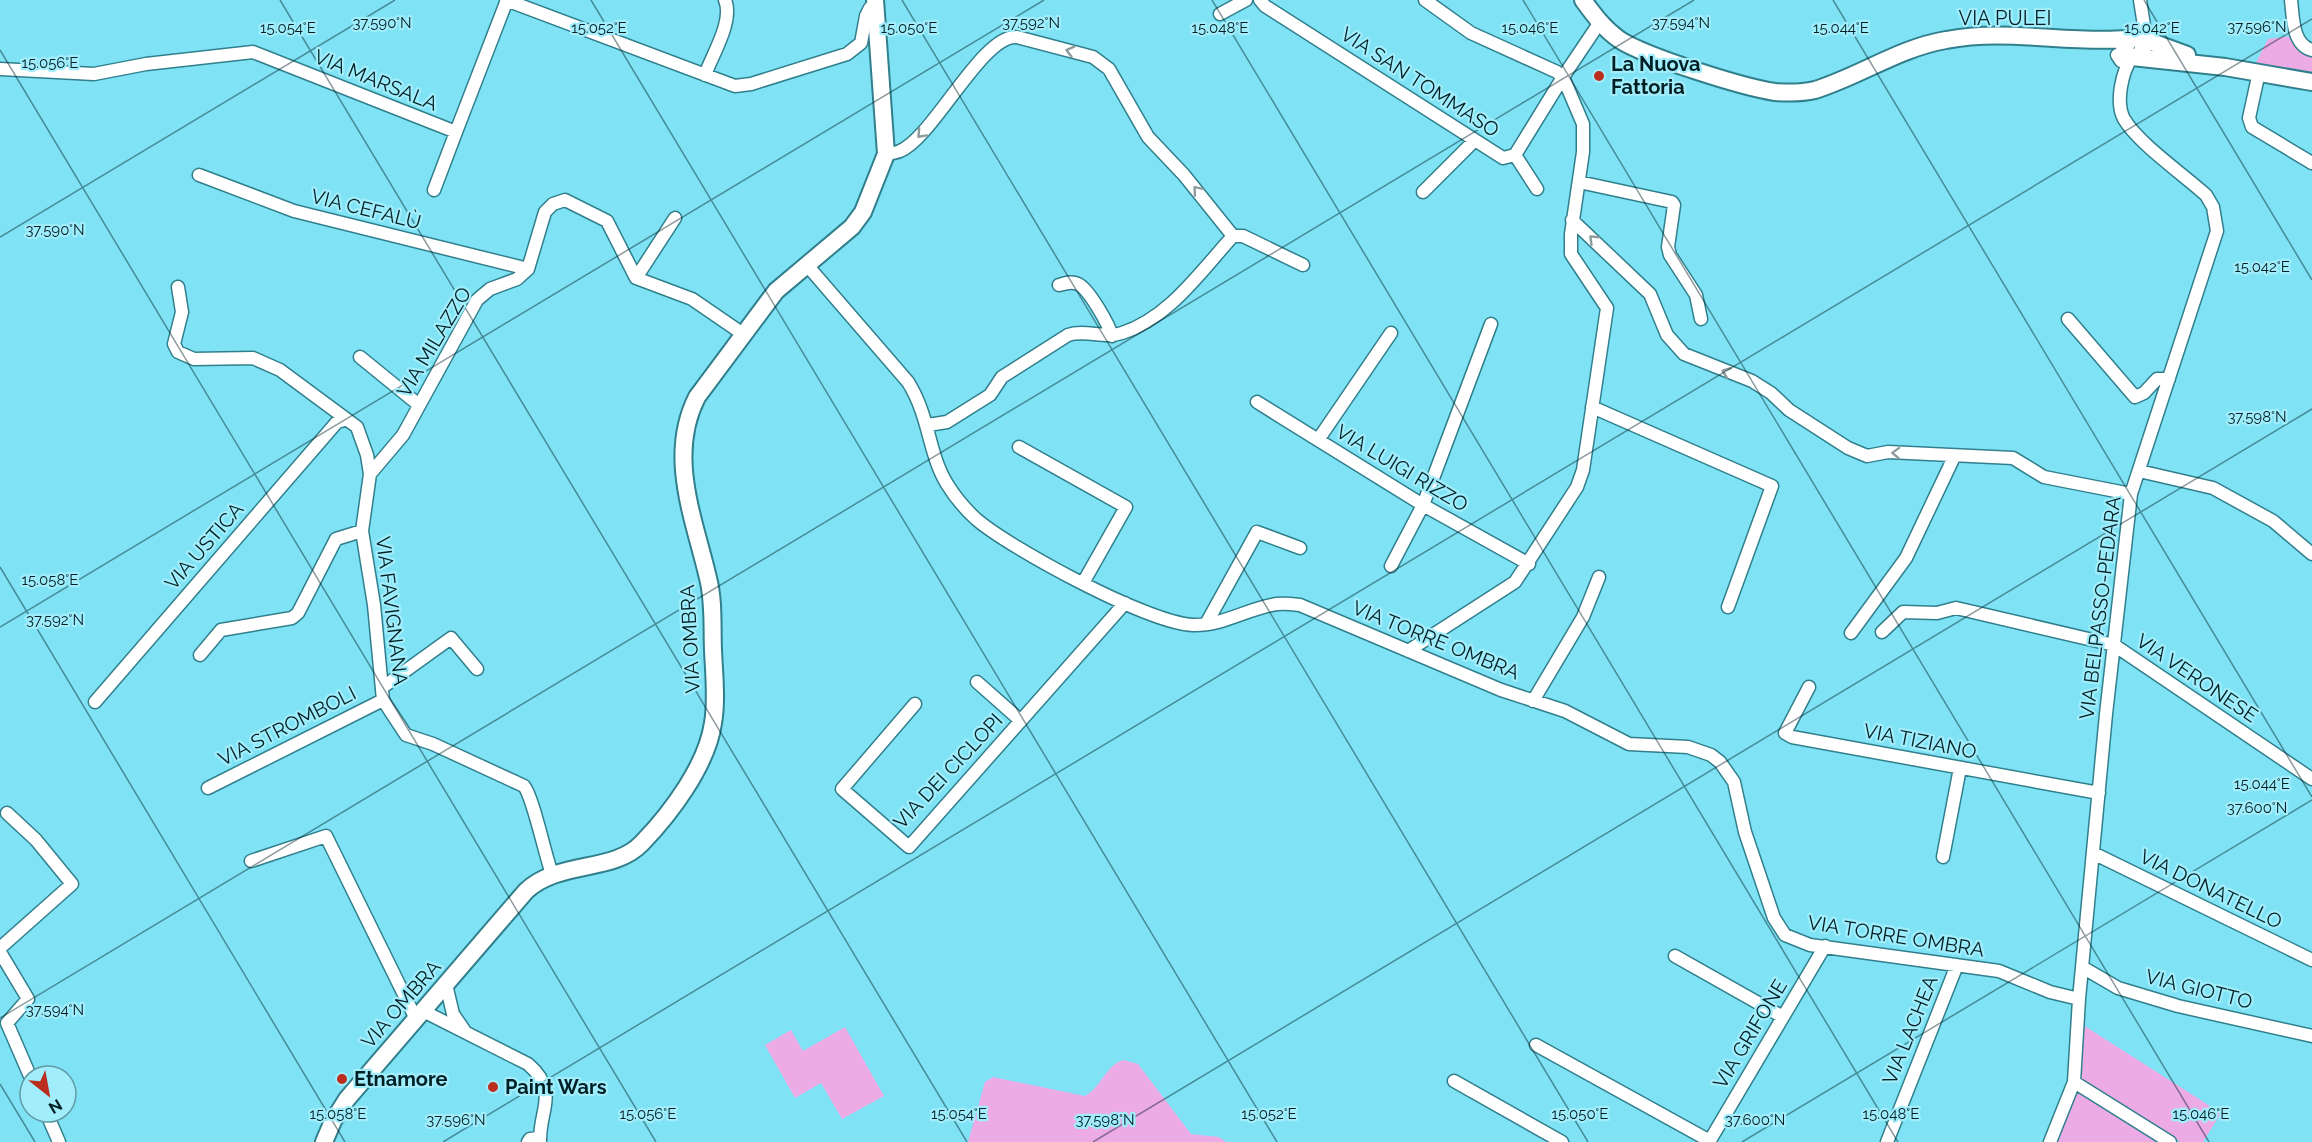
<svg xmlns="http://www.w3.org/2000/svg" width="2312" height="1142" font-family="Raleway,sans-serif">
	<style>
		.green { fill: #ecabe5 }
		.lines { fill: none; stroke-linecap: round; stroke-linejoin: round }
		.minor-casing { stroke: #317f8c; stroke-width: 15 }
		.major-casing { stroke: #317f8c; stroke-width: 20 }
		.minor { stroke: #fff; stroke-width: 12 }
		.major { stroke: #fff; stroke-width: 16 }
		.oneway { stroke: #8c9b9d }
		.ticks { fill: none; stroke: #002025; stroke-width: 1.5; stroke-opacity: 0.45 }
		.poi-dot { fill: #bb2e1e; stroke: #a1edfb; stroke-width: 2 }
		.labels { text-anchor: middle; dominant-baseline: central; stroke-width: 4.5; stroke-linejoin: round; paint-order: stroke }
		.street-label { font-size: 20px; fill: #002025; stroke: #a1edfb }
		.poi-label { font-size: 20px; font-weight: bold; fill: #002025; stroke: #a1edfb; text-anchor: start }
		.ticks-label { font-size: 15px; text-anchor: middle; fill: #002025; stroke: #a1edfb; stroke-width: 4.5; stroke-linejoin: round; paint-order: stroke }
	</style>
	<rect width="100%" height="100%" fill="#7fe3f5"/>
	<path class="green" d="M2291,36l5,12 16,8v18l-57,-10 13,-25z
		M2083,1025l138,88 -18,29h-23l-98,-61 -3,-6z
		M845,1027l39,69 -42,23 -21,-36 -26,15 -30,-53 26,-15 12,21z
		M1124,1060l14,4 53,70 28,3 7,5h-258l17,-60 8,-5 92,19c16,-8 21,-32 39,-36z
		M2075,1092l8,1 79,49h-108z"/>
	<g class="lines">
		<defs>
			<path id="minor" d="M506,0l229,86 16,-2 96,-30 14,-11 5,-27 4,-8 5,-1
				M1260,0l5,6 238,152 12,-3 48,-78 -5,-4
				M1425,0l46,33 86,39
				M2140,0l5,32 -1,13
				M2291,0c2,16 1,45 21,50
				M1220,14l26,-14
				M2117,55l4,6
				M0,69l94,5 52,-10 107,-12 203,80 51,-132
				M2259,72l-10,46 3,9 60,36
				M705,75c7,-20 29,-54 20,-75
				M886,154c5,-1 10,-1 14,-3 33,-13 83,-118 117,-114l76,20 16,12 39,68 36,38 49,61
				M1515,155l22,34
				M199,175l95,36 234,58
				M1579,182l93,20 2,3 -6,42 2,8 26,40 5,24
				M434,190l22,-58
				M1423,192l51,-51
				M1572,220l78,74 17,41 17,19 68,27 19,12 18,17 59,38 19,8 21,-4 125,6 31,19 87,17
				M1233,236h10l60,29
				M806,264l102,118c22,35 20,71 39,102 8,13 18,25 29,35 35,30 172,104 217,106 30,1 55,-17 84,-21 7,-1 15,0 23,1l201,85 64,21 64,33 59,3 23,8 9,7 14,20 11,50 29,86 11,17 25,10 189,26 51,21 29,7
				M636,278l39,-60
				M1059,285c7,-2 13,-4 19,-1 11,5 31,41 34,52
				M178,287l4,25 -8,32 4,8 16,7 59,-1 27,12 77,57 10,28 3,19 -8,57 12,74 9,95 23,35 27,9 91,42c9,11 21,69 28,88
				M2068,319l67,78 9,-4 13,-14h12
				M360,357l59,48
				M1257,402l166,103 106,59
				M1592,407l180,79 -44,121
				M928,425l19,-3 43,-27 12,-18 66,-42c17,-6 36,4 54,-2 47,-15 79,-62 111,-97
				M1318,440l73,-107
				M1019,447l107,60 -43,76
				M2139,471l74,17 60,33 39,33
				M370,474l33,-39 74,-135 13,-11 27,-10 11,-10 17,-57 8,-8 12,-4 42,21 29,57 56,21 51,35
				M1391,566l32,-61 68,-181
				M1206,624l51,-92 43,16
				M1882,632l21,-20 34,1 19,-5 158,37 198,134
				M1851,633l55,-75 48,-101
				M1408,651l107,-69 62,-95 6,-17 24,-162 -36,-54v-20l12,-82v-28l-20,-47 37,-55
				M200,655l21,-25 71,-12 6,-5 38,-74 26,-8
				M977,682l44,39
				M383,687l68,-49 26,31
				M1809,687l-24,46 7,4 307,56
				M1533,701l50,-84 16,-40
				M95,702l242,-280 8,-2
				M915,704l-73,85 67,58 216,-244
				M208,788l175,-88
				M2093,853l219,107
				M1943,857l17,-89
				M251,861l75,-25 90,183
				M0,948l72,-64 -36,-44 -29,-27
				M0,952l28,47 -21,24 23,53
				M1675,956l108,61
				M2082,967l36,21 60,18 134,30
				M446,984l7,30 11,16
				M423,1011l105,53c32,28 11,45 12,78
				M1536,1045l174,96
				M1454,1081l108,61
				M2074,1082l96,60
				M46,1112l13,30
				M528,1142l2,-3 9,-1
				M1709,1142l116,-196
				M1887,1142l70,-177
				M2050,1142l24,-60 5,-83 27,-285 25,-220 86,-263 -4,-24 -7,-12c-22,-20 -68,-52 -82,-76 -9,-17 -2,-47 8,-62"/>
			<path id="major" d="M1583,0c11,15 21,29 37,40 27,17 122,47 155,52 13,1 27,1 40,-2 45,-14 84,-42 131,-50 60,-12 121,4 181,-1
				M2138,37l49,18
				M2136,57l5,-3 3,-9 -6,-8h-6l-8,10 3,7 5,3 93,10 87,15
				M324,1142l9,-21 14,-22 179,-208c33,-31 88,-18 116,-48 29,-30 65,-78 71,-120 4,-23 1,-49 0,-73 -1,-24 1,-49 -5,-72 -14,-60 -41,-122 -11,-181l79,-106 76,-64 11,-15 23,-58 -11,-154"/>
		</defs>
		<use href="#minor" class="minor-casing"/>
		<use href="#major" class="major-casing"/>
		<use href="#minor" class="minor"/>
		<use href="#major" class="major"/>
	</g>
	<defs><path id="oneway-chevron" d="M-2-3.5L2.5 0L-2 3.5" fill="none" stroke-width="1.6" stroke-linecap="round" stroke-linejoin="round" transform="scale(1.5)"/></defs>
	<g class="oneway">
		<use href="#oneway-chevron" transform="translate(1070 51) rotate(-165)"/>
		<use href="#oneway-chevron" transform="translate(921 134) rotate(133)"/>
		<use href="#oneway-chevron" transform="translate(1197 190) rotate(-130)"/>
		<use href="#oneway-chevron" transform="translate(1593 239) rotate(-136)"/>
		<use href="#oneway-chevron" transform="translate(1726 372) rotate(-159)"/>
		<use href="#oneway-chevron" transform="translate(1896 453) rotate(-178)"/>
	</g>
	<path class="ticks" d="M280,0l687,1142M591,0l686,1142M902,0l686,1142M1212,0l686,1142M1523,0l686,1142M1833,0l479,797M2144,0l168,280M0,50l656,1092M0,237l395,-237M0,567l345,575M0,627l1044,-627M0,1018l1694,-1018M0,1084l35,58M443,1142l1869,-1123M1093,1142l1219,-733M1742,1142l570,-342"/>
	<g class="poi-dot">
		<circle cx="1599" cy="76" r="6"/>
		<circle cx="342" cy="1079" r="6"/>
		<circle cx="493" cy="1087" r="6"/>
	</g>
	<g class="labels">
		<g class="street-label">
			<text x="2005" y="18">VIA PULEI</text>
			<text transform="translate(376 80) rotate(22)">VIA MARSALA</text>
			<text transform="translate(1420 82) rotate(33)">VIA SAN TOMMASO</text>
			<text transform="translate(366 209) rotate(14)">VIA CEFALÙ</text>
			<text transform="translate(434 342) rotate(-59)">VIA MILAZZO</text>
			<text transform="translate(1402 468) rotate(31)">VIA LUIGI RIZZO</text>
			<text transform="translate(204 546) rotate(-49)">VIA USTICA</text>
			<text transform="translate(2100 608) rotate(-83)">VIA BELPASSO-PEDARA</text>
			<text transform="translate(392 611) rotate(83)">VIA FAVIGNANA</text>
			<text transform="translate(690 639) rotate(-93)">VIA OMBRA</text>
			<text transform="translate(1436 640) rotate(22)">VIA TORRE OMBRA</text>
			<text transform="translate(2197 678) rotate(34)">VIA VERONESE</text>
			<text transform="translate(287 726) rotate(-27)">VIA STROMBOLI</text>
			<text transform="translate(1920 741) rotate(11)">VIA TIZIANO</text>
			<text transform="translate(948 771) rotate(-47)">VIA DEI CICLOPI</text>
			<text transform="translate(2211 889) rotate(26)">VIA DONATELLO</text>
			<text transform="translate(1896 936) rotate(9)">VIA TORRE OMBRA</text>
			<text transform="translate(2199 989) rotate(14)">VIA GIOTTO</text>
			<text transform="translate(401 1004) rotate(-49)">VIA OMBRA</text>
			<text transform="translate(1910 1030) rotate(-68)">VIA LACHEA</text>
			<text transform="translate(1750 1034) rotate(-59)">VIA GRIFONE</text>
		</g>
		<g class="poi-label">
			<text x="1611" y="64">La Nuova<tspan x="1611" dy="23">Fattoria</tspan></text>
			<text x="354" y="1079">Etnamore</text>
			<text x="505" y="1087">Paint Wars</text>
		</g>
	</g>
	<g class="ticks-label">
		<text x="1681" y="28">37.594°N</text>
		<text x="382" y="28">37.590°N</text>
		<text x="1031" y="28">37.592°N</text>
		<text x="2257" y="32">37.596°N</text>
		<text x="1841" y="33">15.044°E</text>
		<text x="288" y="33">15.054°E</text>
		<text x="599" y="33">15.052°E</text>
		<text x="909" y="33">15.050°E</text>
		<text x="1220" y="33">15.048°E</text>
		<text x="1530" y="33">15.046°E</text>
		<text x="2152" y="33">15.042°E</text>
		<text x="50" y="68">15.056°E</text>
		<text x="55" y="235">37.590°N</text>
		<text x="2262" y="272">15.042°E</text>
		<text x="2257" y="422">37.598°N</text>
		<text x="50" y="585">15.058°E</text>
		<text x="55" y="625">37.592°N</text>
		<text x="2262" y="789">15.044°E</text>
		<text x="2257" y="813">37.600°N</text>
		<text x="55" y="1015">37.594°N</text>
		<text x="338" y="1119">15.058°E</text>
		<text x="648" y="1119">15.056°E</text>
		<text x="959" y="1119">15.054°E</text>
		<text x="1269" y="1119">15.052°E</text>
		<text x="1580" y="1119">15.050°E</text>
		<text x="1891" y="1119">15.048°E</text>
		<text x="2201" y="1119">15.046°E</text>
		<text x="456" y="1125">37.596°N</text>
		<text x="1105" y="1125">37.598°N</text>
		<text x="1755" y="1125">37.600°N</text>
	</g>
	<g transform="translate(48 1094) rotate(149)"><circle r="28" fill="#a1edfb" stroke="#619ba5" stroke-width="1.5"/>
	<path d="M0-4.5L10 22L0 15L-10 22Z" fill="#bb2e1e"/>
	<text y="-9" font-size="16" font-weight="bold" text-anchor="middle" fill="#002025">N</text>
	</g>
</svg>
